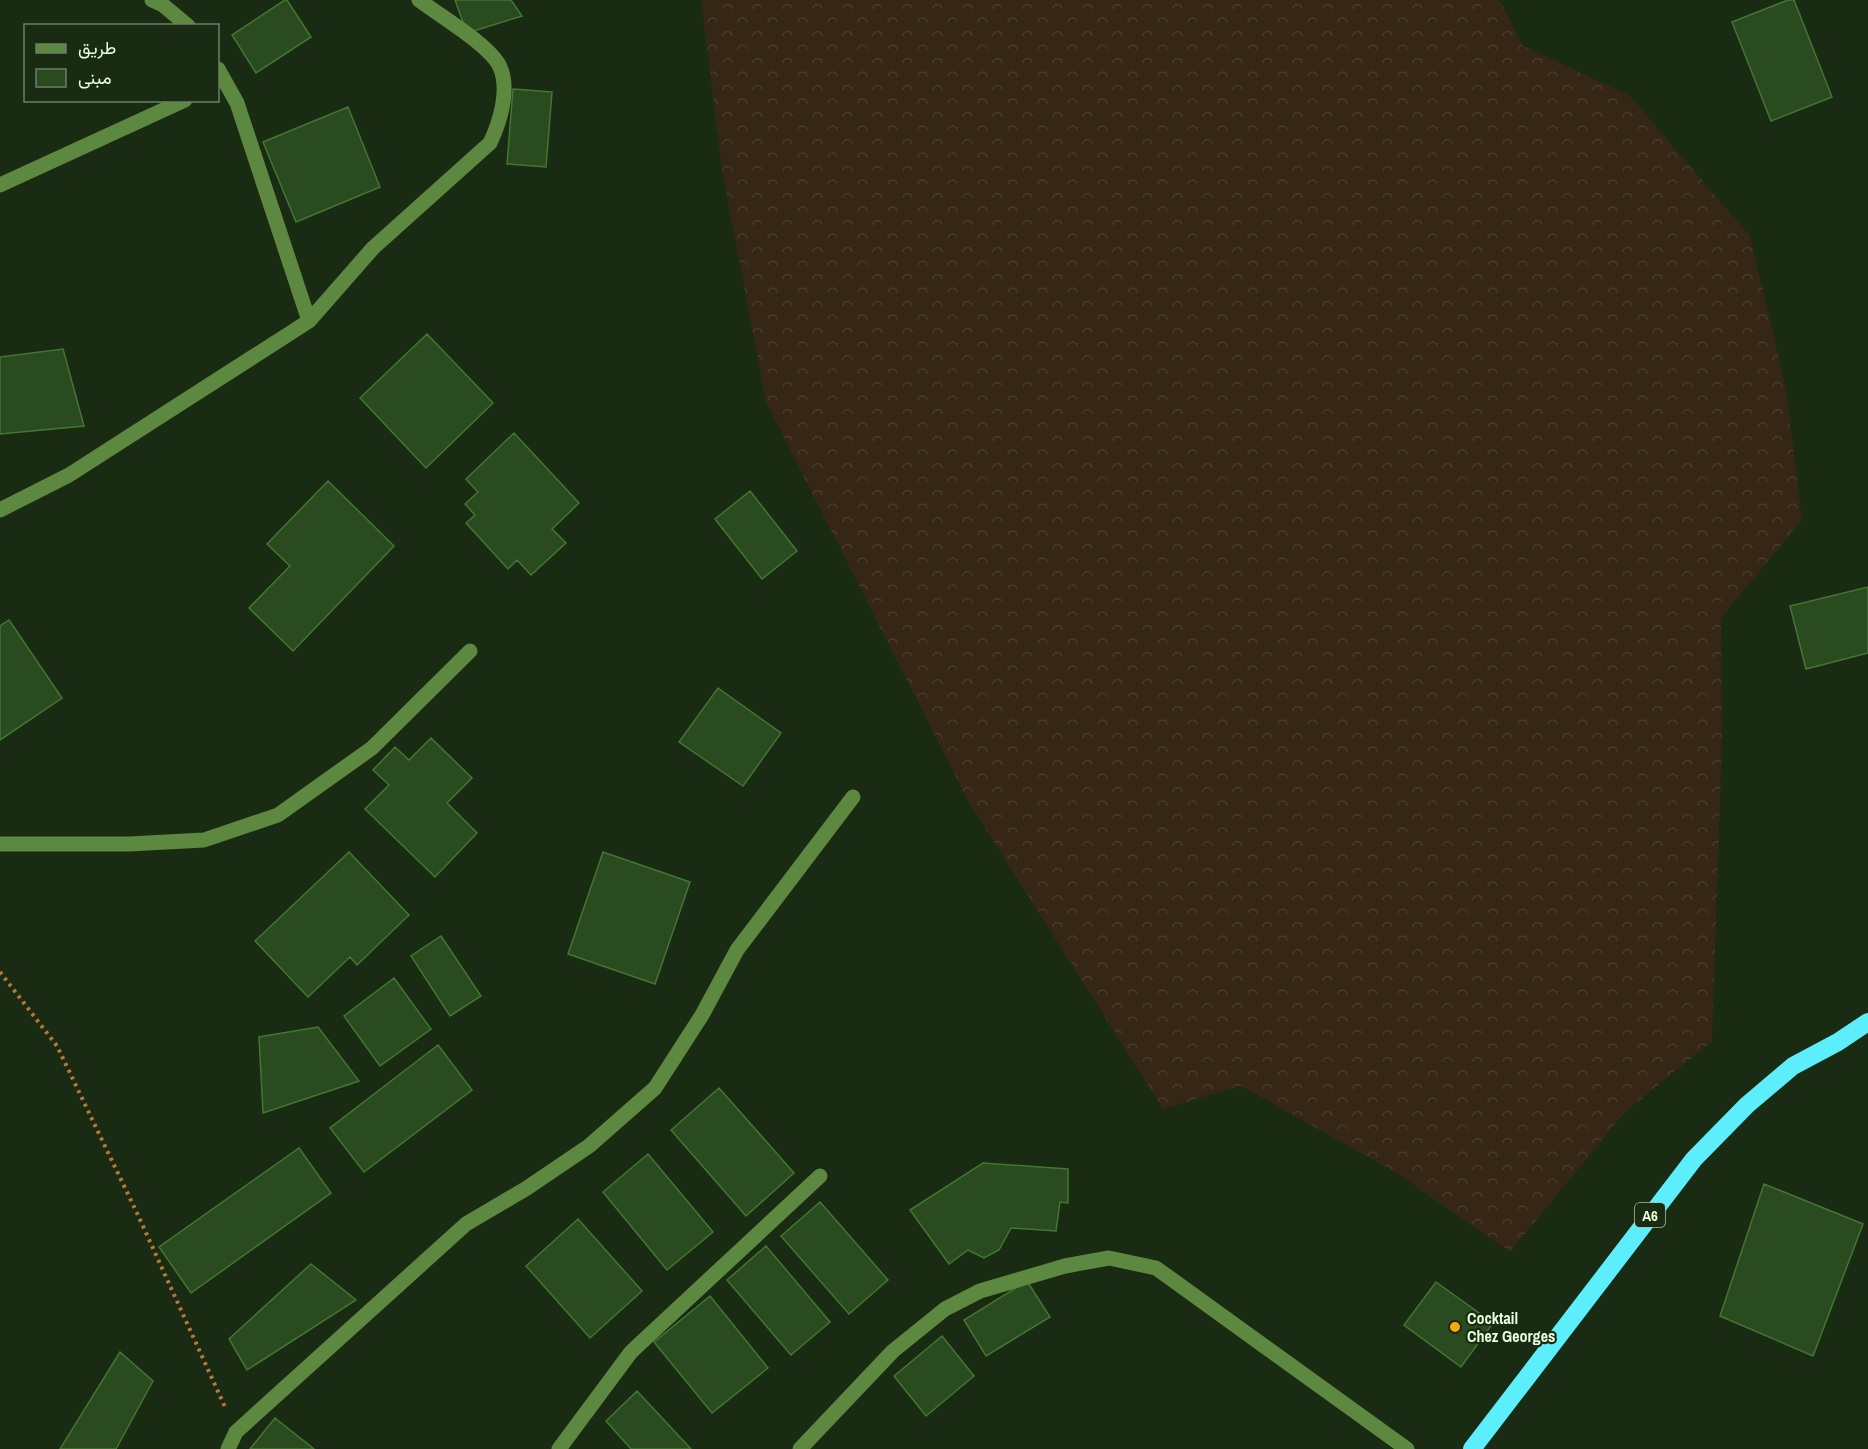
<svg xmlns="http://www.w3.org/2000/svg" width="1868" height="1449" font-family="'Archivo Narrow',Vazirmatn,sans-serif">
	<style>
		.forest { fill: url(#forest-crowns) }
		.building { fill: #294b1f; stroke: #427731; stroke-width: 1.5 }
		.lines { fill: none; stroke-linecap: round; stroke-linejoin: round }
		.path { stroke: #ba7735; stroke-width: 4; stroke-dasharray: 3 4.5; stroke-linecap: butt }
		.minor { stroke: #5c883f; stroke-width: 15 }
		.highway { stroke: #5ceefa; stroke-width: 18 }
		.poi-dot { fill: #f8a80f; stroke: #192b12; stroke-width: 2 }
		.labels { text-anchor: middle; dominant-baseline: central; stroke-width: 4.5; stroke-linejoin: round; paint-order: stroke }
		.shield { fill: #192b12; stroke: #aabfa0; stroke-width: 1.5 }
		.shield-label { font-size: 15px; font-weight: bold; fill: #e8fedd }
		.poi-label { font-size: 16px; font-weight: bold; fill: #e8fedd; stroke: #192b12; text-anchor: start }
	</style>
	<defs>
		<pattern id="forest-crowns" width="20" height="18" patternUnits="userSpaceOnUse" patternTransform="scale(1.5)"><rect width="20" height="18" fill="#352615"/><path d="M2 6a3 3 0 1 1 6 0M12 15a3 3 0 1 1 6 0" fill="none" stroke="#483c2b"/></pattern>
	</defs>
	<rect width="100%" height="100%" fill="#192b12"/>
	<path class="forest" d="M701,0h799l22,45 108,51 120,140 36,153 16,131 -81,98 1,122 -10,301 -88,72 -114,139 -115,-80 -154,-86 -78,23 -195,-308 -202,-399 -44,-232z"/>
	<path class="building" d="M285,0h2l24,37 -55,36 -24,-38z
		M455,0h56l11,16 -55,17z
		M1788,0h6l38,97 -61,24 -39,-99z
		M513,89l39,3 -6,75 -39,-3z
		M348,107l32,80 -84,35 -33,-80z
		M427,334l66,69 -67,65 -66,-70z
		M63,349l21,77 -84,8v-77z
		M514,433l65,70 -27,26 14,14 -35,32 -14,-15 -9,9 -42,-46 9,-8 -10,-11 13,-12 -12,-13z
		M328,481l66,65 -101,105 -44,-43 41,-42 -23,-22z
		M750,491l47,60 -35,28 -47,-60z
		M1868,587v66l-62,16 -16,-63z
		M9,620l53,78 -62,42v-114z
		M718,688l63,45 -38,53 -64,-44z
		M431,738l41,40 -25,25 30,30 -42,44 -70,-68 24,-24 -16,-15 22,-23 14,13z
		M349,852l60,63 -52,50 -7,-8 -42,40 -53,-56z
		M603,852l87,30 -35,102 -87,-30z
		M441,936l40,60 -31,20 -39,-60z
		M394,978l37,51 -51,37 -36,-50z
		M318,1027l41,54 -96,32 -4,-76z
		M438,1045l34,45 -108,82 -34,-44z
		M719,1088l75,85 -48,43 -75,-86z
		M299,1148l32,45 -140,100 -32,-46z
		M648,1154l65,78 -46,38 -64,-78z
		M983,1163l85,6v34l-8,-1 -4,29 -45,-3 -12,22 -15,8 -16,-8 -19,14 -39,-54z
		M1764,1184l99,40 -50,132 -93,-40z
		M820,1202l68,78 -39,34 -68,-78z
		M578,1219l64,72 -52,47 -64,-72z
		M766,1246l64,76 -39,33 -64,-75z
		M311,1264l45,36 -109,70 -18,-31z
		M1027,1281l23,36 -64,39 -22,-36z
		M1436,1282l57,41 -32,44 -57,-42z
		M710,1296l58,72 -56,45 -58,-71z
		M942,1336l32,40 -48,40 -32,-40z
		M120,1352l33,29 -37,68h-56z
		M637,1391l54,58h-60l-25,-28z
		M275,1418l39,31h-64z"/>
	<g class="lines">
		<path class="path" d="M0,972l57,74 80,167 88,194"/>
		<path class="minor" d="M152,0l11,5 25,21
			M218,69l19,34 72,218
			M0,185l185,-85
			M0,510l69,-35 240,-154 64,-73 117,-105c10,-21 20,-53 10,-76 -9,-21 -61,-52 -81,-67
			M0,844h129l75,-4 74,-25 94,-67 98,-97
			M228,1449l8,-17 230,-208 61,-36 62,-42 66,-58 47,-73 35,-65 116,-153
			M559,1449l72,-97 189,-176
			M800,1449l93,-98 52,-42 35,-18 85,-25 44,-8 47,10 251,181"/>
		<path class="highway" d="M1472,1449l222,-290 53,-54 46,-39 45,-24 30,-20"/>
	</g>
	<circle class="poi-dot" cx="1455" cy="1327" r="6"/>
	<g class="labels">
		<rect class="shield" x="1635" y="1203" width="30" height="24" rx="4.5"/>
		<g class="shield-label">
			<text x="1650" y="1215">A6</text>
		</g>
		<g class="poi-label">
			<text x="1467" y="1318">Cocktail<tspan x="1467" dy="18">Chez Georges</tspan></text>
		</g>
	</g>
	<rect x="24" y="24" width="195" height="78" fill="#192b12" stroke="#6c7f63" stroke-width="1.5"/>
	<rect x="36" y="44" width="30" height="9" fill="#5c883f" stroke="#6c7f63" stroke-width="1.5"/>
	<text x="78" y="54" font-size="18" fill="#e8fedd">طريق</text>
	<rect x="36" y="69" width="30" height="18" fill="#294b1f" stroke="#6c7f63" stroke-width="1.5"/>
	<text x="78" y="84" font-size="18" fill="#e8fedd">مبنى</text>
</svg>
